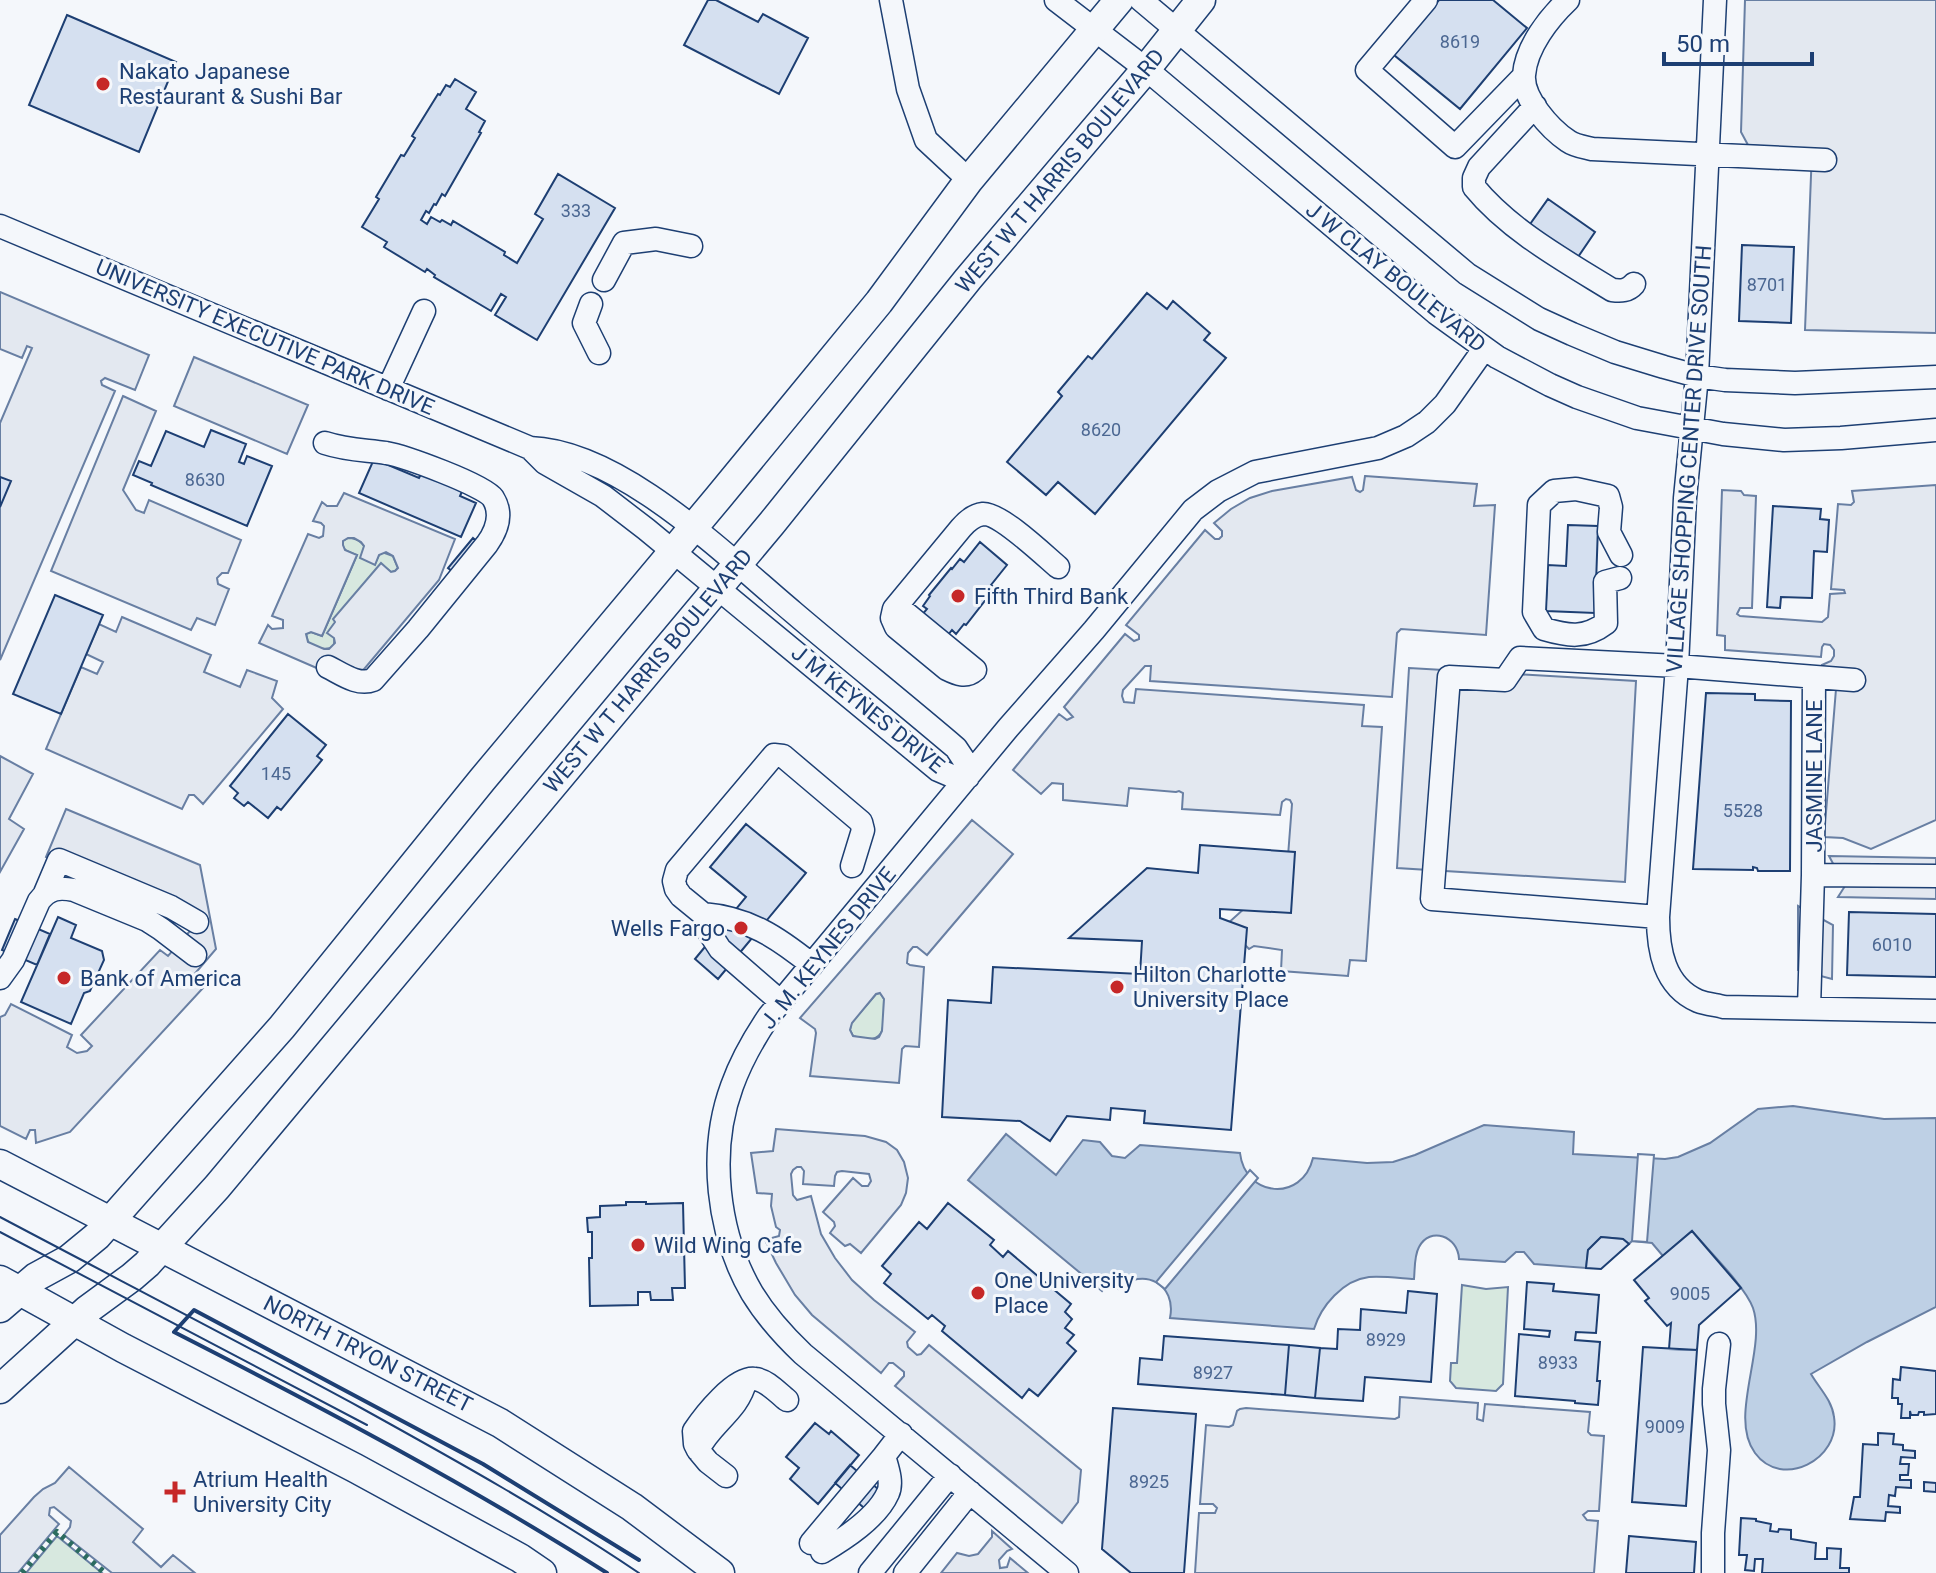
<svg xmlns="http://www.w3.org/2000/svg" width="1936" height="1573" font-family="Roboto,sans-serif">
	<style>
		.green { fill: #d7e8df; stroke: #687fa3; stroke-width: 2 }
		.parking { fill: #e3e8f0; stroke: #687fa3; stroke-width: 2; fill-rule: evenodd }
		.water { fill: #bed0e5; stroke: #687fa3; stroke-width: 2 }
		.pier { fill: #f4f7fb; stroke: #687fa3; stroke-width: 2 }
		.building { fill: #d5e0f0; stroke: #1d3f73; stroke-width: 2 }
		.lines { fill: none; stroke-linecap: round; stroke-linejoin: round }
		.minor-casing { stroke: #1d3f73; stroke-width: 25 }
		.major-casing { stroke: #1d3f73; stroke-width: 31 }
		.minor { stroke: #f4f7fb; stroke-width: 22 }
		.major { stroke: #f4f7fb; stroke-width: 28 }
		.tram { stroke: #1d3f73; stroke-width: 2 }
		.hedge { stroke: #2c6c60; stroke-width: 6; stroke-dasharray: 4 6; stroke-linecap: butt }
		.wall { stroke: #1d3f73; stroke-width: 4 }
		.poi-dot { fill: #c62828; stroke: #f4f7fb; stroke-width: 3 }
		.labels { text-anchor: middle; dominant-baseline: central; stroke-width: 6; stroke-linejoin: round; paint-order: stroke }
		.number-label { font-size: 18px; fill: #4b6792 }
		.poi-label { font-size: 22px; fill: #1d3f73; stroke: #f4f7fb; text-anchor: start }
		.street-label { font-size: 22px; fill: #1d3f73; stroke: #f4f7fb }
	</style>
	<rect width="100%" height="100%" fill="#f4f7fb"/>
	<path class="green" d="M348,538c16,0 19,14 27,26l4,-9 3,-3 11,4 5,12 -3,3 -4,1 -10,-8 -46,57 -1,25c-9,6 -19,1 -26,-4l-2,-8 5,-2 11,4 35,-81c-8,-3 -16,-4 -14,-14z
		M880,993l4,6c-1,26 5,48 -31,37l-3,-6 1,-7 25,-29z
		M1462,1285l24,4 22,-2 -5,97 -7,7 -40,-3 -6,-7 1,-18h6z
		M57,1536l45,37h-76z"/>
	<path class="parking" d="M1745,0h191v333l-131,-3 7,-180 -64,-5 -7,-13z
		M0,292l149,63 -14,35 -30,-12 -4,3 1,4 13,6 -115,269v-237l32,-75 -5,-2 -5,12 -22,-9z
		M194,357l114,48 -21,49 -113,-48z
		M123,396l33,15 -33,79 13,20 8,3 5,-13 92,40 -13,33h-6l-5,5 1,6 11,5 -14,36 -18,-7 -6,12 -140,-59z
		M1365,476l112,8 -3,22 21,-1 -9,130 -85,-6 -4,4 -5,64 -242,-16 1,-15h-6l-22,24 -1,6 2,6 10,1 2,-14 228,16 -2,21 20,1 -16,234 -16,-1 -2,16 -67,-5 1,-21 -28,-4 -5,3 -23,-24 49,-44 13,-25 4,-52 -2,-4 -4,-1 -4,3 -2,13 -98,-6 1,-16 -4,-2 -3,1 -47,-4 -2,18 -64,-6v-16l-11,-1 -11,11 -28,-24 46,-56 8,6 6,-3 -9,-10 61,-73 9,7 5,-2v-4l-13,-10 79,-95 10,9h4l3,-3v-5l-8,-8 17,-14 19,-11 22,-7 80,-14 4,13 4,2 3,-2z
		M1936,485v335l-65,29 -28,-11 -19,-1 12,-148 -13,-1 -1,-23 9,-4 3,-5v-6l-4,-5 -6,-1 -2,3 -1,10 -96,-7v-14l-8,-1 5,-145 19,1 3,4 12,1 -4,112h-12l-3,6 3,2 82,6 6,-5 2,-23 15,-1 -1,-3 -13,-1 7,-85 13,1 3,-3 -2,-11z
		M344,493l111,46 -16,41 -79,94 -7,-7 -8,-1 -3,13 -83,-36 9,-18 4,4 11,-1v-8l-11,-4 36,-82 11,4 4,-2 1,-10 -3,-3 -8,-2 9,-19 5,4h10zM348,538h6l7,4 3,4 -4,12 15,7 4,-10 7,-3 7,4 5,12 -3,3 -4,1 -10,-9 -48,56 2,3 -8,11 7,5 1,5 -6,6h-5l-16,-7 -2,-8 5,-2 11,4 35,-81 -12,-5 -2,-5v-4z
		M122,617l89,38 -7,17 36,15 7,-17 30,11 -5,17 11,11 -80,95 -9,-9h-5l-7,14 -136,-60 35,-82 16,7 6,-12 -17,-8 13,-30 17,8z
		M1409,668l227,13 -11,201 -228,-14z
		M0,756l33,18 -24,45 15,10 -24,43z
		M66,809l134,56 16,84 -24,28 11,11 -133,144 -34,11 -1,-13h-5l-4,9 -26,-13v-109l5,-2 6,-11 61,31 -5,12 10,6 10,-2 5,-5 -11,-11 79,-85 8,6 22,-25 -27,-23 -117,-51z
		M972,820l41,34 -86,101 -10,-8h-4l-5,6 -1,10 3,2 14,2 -5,80 -14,-1 -3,3 -3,34 -89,-7 6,-43 -1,-4 -15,-11zM880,993l4,6 -2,32 -3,6 -4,2 -22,-3 -3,-6 2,-7 24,-29z
		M1829,856l107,2v41l-98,-2 7,-11z
		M1798,906l35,19 -1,54 -34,-9z
		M776,1129l89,7 21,6 11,8 7,12 4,16 -2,15 -5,12 -40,48 -11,-9 -5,2 -15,-13 5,-7 -1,-4 -11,-10 30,-34 9,8h6l3,-5 -2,-7 -27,-3 -5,1 -2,4 -1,10 -31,-2 1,-13 -3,-4h-4l-4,3 -2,4 2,21 4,5 14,-4 10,38 14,24 17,22 22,20 41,32 -8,10 1,5 9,8 4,-1 8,-9 152,125 -3,32 -16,21 -167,-137 9,-10v-4l-11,-9h-4l-8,10 -69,-58 -17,-20 -19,-32 -11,-23 14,-4 1,-6 -4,-3 -5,-21 1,-12 -15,-1 -6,-40 22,-2z
		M1400,1397l78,6 -1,16 6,2 2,-17 105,8 -2,20 3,3 13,1 -5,75h-11l-5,4 4,5 11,1 -4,52h-399l4,-60h16l2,-5 -4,-4h-13l6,-79 23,2 4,-2 4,-14 3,-2 6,-1 149,11 4,-2z
		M69,1467l74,62 -10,13 28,25 12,-12 22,18h-83l-48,-38 6,-8 1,-6 -17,-14 -4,1 -1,7 10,9 -41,49h-18v-38l34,-38 9,-8 12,-6z
		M992,1531l20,18 -5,2 -8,9 1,8 7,-1 3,-9 18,15h-87l16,-20 12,3 9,-2 14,-17z"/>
	<path class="water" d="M1793,1106l91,13 52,-1v189l-69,35 -56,32c8,14 21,26 23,43 7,42 -52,73 -79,36 -27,-36 12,-104 -2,-145 -8,-22 -45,-58 -61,-77l-29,25 -11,-13 -20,-2 -3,3 -6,-5 -22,-2 -13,13 -2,18 -52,-4 -10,-12h-8l-11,10 -46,-3c-1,-23 -29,-33 -40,-12 -5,9 -4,22 -5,32 -15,-1 -31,-3 -45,-2 -26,3 -48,29 -55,52l-144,-11c7,-34 -27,-52 -52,-29l-9,-7 -7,9 -134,-111 38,-46 50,41 27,-35 17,2 12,14 13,2 15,-13 100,8c5,44 62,50 73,5l54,5 26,-1 22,-7 69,-30 90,7 -1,22 92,5 13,-2 32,-14 48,-34z"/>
	<path class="pier" d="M1638,1154l16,1 -7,87 -15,-1z
		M1250,1170l8,8 -93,111 -9,-7z"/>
	<path class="building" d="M708,0h8l42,22 5,-8 45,24 -29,56 -95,-49z
		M1439,0h54l34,28 -67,81 -66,-54z
		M67,15l109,47 -37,90 -110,-47z
		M455,79l21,13 -10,17 19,12 -6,11 2,1 -36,63 -3,-2 -6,11 -2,-1 -5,9 -3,-2 -5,9 6,4 4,-7 9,5 2,-2 9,5 2,-4 52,31 -1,3 13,8 26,-44 -8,-5 23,-40 57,34 -78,132 -42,-25 11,-18 -5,-3 -10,17 -57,-34 1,-2 -8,-6 -2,3 -41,-25 3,-5 -25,-15 17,-28 -3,-2 25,-42 3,1 11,-18 -3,-2 26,-42 2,1 6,-10 4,2z
		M1548,199l47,33 -19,28 -48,-33z
		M1742,245l52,2 -3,76 -52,-2z
		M1147,293l20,16 6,-8 37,32 -6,7 22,18 -131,156 -37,-32 -12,13 -39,-33 55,-66 -4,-4 30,-36 4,3z
		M211,430l35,14 -7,18 5,2 3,-8 25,10 -25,60 -96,-41 1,-2 -19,-8 6,-14 12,5 15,-35 38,16z
		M374,459l45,19 4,-8 41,17 -4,9 16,7 -15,34 -102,-44z
		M0,477l11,4 -11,26z
		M1773,506l48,3 -1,10 9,1 -2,32 -13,-1 -2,47 -31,-1 -1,11 -13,-1z
		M1568,525l30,1 -3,87 -49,-2 2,-46 18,1z
		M473,538l17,14 -24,30 -18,-14z
		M980,542l27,23 -16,20 3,2 -8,10 1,1 -21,27 -2,-1 -8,10 -4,-4 -16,20 -26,-21 17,-20 -4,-3 7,-10 -1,-1 22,-27 1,1 8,-10 4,3z
		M55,595l48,20 -42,99 -48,-20z
		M1706,693l49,1v6l36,1 -1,170h-32l-1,-3 -4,-1v3l-60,-1z
		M288,714l38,31 -9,11 5,4 -41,50 -4,-3 -9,11 -20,-16 -4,4 -10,-8 4,-5 -8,-7z
		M746,824l60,49 -88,106 -23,-20 51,-62 -36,-30z
		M1200,845l95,7 -4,61 -71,-4v9l27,10 -16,202 -87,-7 1,-12 -34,-3 -1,12 -43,-4 -17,25 -30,-20 -78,-4 6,-117 43,3 2,-36 147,7 2,-33 -73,-3 78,-70 51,5z
		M1849,912l87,2v63l-89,-2z
		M58,917l18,8 -5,13 31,13 2,9 -14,31 -6,2 -13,31 -50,-22z
		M15,919l35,15 -13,31 -35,-15z
		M626,1202h20v2l37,-1 2,85h-13l1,12h-22l-1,-8h-12v13l-48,1 -1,-48h3v-26h-4l-1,-14 13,-1v-11l26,-1z
		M948,1203l46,37 -4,5 13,12 5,-6 63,53 -6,8 7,7 -7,9 9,7 -7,8 9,8 -38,45 -9,-7 -7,9 -80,-67 3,-5 -13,-11 -4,4 -44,-36 7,-9 -9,-8 37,-44 8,7z
		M1692,1231l49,57 -42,37 -2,25 -28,-1 2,-26 -4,3 -22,-25 4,-3 -15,-18z
		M1601,1237l22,2 6,5 -28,25 -15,-1 2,-18z
		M1527,1282l27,2 -1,7 46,4 -3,38 -20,-1 -1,8 25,2 -3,39h3l-2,24 -23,-2v-2l-60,-5 4,-62 30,3 1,-6 -26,-2z
		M1408,1291l29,3 -6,88 -66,-5 -2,24 -48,-3 5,-50 17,1 1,-20 22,1 1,-21 45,4z
		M1164,1336l125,9 -4,50 -147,-11 2,-26 22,2z
		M1289,1345l31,3 -5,50 -30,-3z
		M1643,1347l54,3 -11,156 -54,-4z
		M1901,1367l35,4v43l-12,1v-3h-5l-1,3h-7l-1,-4v7h-9l1,-14h-4v-6h-6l1,-19 7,1z
		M1113,1408l83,6 -12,159h-53l-29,-24z
		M815,1423l14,11 2,-3 28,24 -41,49 -28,-25 9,-11 -13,-11z
		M1878,1433l16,1 -1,10 10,1v5l12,1v7l-14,-1 -1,7h9l-1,11h-8v5h11v8l-15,-1 -1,9 -6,-1 -1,11 12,1v6l-14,-1 -1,9 -35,-2 4,-22h6l3,-53 15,1z
		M850,1465l35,30 -15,18 -35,-30z
		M1924,1482l12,1v9l-12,-1z
		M1741,1518l15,1v2l15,3 -1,7 8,1 1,-3 12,1v9l25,4 -1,16h12v-11l14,1 -1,19h9v5h-87l1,-14h-8l-1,12 -9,-1 2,-15h-8z
		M1629,1536l67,6 -2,31h-68z"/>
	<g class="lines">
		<defs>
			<path id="minor" d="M891,0l17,89 18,51 43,40
				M1056,0l90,69 290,244 61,44 53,28 27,12 60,21 86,16 61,6 57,-2 95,-8
				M1141,0l326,274 72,45 33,15 43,18 49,15 33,9 28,4 70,3 141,-6
				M1426,0l-59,70 88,77 68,-70
				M1568,0c-19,18 -42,47 -44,75 -2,23 26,54 44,66 7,5 16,6 24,8l233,11
				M1715,0l-18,376 -12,122 -8,168 -19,251c0,33 6,69 40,84 8,3 18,4 26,6l212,4
				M1535,106l-56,61 -5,11v9c35,43 91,74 138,103 9,1 16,1 22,-6
				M0,226l530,222c91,3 195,107 263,164 54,46 109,90 163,136l8,12 4,17
				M604,280l20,-37 32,-4 35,7
				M591,304l-7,19 15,30
				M388,389l36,-78
				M325,443c21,7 40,7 61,10 18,3 98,32 107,45 10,16 4,32 -6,46l-69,85 -45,51c-15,6 -31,-6 -45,-13
				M530,448l15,15 58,33 43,33 292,241 14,6 16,1
				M1620,578l-15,4 1,41c-21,16 -38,13 -62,6l-10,-17 5,-107 15,-14 22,-2 32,7 3,11 -2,25 12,23
				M897,606l78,64c-9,8 -18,4 -28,-1l-51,-42 -4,-9 2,-9 67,-81c6,-7 13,-13 22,-14 17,-1 61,41 75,53
				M1813,875l123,1
				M45,893l14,-33 112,47 26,15
				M703,914c46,4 74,23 109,51
				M1658,917l-226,-18 17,-222 56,3 15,-22 157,8 177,14
				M0,978l13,-18 26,-59c10,-13 20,-14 35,-11l73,30 14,9 34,26
				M781,1002l-61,-53 -11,-17 -6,-18 -22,-18 -5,-7 -2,-8 3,-11 97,-115 9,1 78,66 2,8 -11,36
				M1809,1008l4,-133 1,-198
				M745,1382c-6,28 -36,43 -47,68l-3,-6 -1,-13c10,-15 41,-55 61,-52 12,1 23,14 32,21
				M698,1450l10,12 18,14
				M811,1543l73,-87
				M822,1552c22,-13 55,-34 66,-59 5,-11 -1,-26 -4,-37l17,-22
				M870,1573l80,-98
				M905,1573l65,-81
				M1067,1573l-264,-219c-19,-18 -37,-38 -51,-61 -35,-60 -44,-142 -20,-207 9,-25 22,-48 37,-70l239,-288 86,-98 99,-120 25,-19 37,-19 123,-24 28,-12 21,-14 18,-18 39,-55
				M1713,1573v-40l6,-83 -5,-46v-15l5,-45"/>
			<path id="major" d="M0,1164l500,259 132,84 88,66
				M0,1280l123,68 232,120 165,90 22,15
				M0,1308l36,-31 33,-18 28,-23 185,-209 200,-247 236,-282 161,-196 90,-122 150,-180
				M0,1389l87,-79 45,-33 15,-13 70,-77 555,-664 196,-244 178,-210 55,-69"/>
		</defs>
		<use href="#minor" class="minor-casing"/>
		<use href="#major" class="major-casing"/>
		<use href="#minor" class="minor"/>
		<use href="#major" class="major"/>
		<path class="tram" d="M0,1217c121,64 243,127 363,192 94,52 187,104 276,164
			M0,1232l367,193"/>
		<path class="hedge" d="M22,1573l35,-41 48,41"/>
		<path class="wall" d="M607,1573c-140,-89 -286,-166 -433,-241l20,-22 289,154 156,96"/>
	</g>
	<g class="poi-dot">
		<circle cx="103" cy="84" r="8"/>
		<circle cx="958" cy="596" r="8"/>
		<circle cx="741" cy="928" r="8"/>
		<circle cx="64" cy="978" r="8"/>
		<circle cx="1117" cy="987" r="8"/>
		<circle cx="638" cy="1245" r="8"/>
		<circle cx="978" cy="1293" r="8"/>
		<path d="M171 1480h8v8h8v8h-8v8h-8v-8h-8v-8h8z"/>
	</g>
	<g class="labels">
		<g class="number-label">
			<text x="1460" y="41">8619</text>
			<text x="576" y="210">333</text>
			<text x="1767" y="284">8701</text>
			<text x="1101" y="429">8620</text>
			<text x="205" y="479">8630</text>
			<text x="276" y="773">145</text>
			<text x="1743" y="810">5528</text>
			<text x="1892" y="944">6010</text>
			<text x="1690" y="1293">9005</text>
			<text x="1386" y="1339">8929</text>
			<text x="1558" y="1362">8933</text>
			<text x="1213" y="1372">8927</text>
			<text x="1665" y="1426">9009</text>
			<text x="1149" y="1481">8925</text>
		</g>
		<g class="poi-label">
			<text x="119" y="71">Nakato Japanese<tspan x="119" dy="25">Restaurant &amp; Sushi Bar</tspan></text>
			<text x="974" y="596">Fifth Third Bank</text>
			<text x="725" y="928" text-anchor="end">Wells Fargo</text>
			<text x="1133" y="974">Hilton Charlotte<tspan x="1133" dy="25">University Place</tspan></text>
			<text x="80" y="978">Bank of America</text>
			<text x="654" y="1245">Wild Wing Cafe</text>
			<text x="994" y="1280">One University<tspan x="994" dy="25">Place</tspan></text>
			<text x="193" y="1479">Atrium Health<tspan x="193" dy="25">University City</tspan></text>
		</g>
		<g class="street-label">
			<text transform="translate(1060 171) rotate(-50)">WEST W T HARRIS BOULEVARD</text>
			<text transform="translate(1396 277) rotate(39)">J W CLAY BOULEVARD</text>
			<text transform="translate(265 337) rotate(23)">UNIVERSITY EXECUTIVE PARK DRIVE</text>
			<text transform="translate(1689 459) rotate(-86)">VILLAGE SHOPPING CENTER DRIVE SOUTH</text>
			<text transform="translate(648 671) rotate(-50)">WEST W T HARRIS BOULEVARD</text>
			<text transform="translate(868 709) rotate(39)">J M KEYNES DRIVE</text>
			<text transform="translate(1814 776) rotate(-90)">JASMINE LANE</text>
			<text transform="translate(828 948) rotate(-51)">J. M. KEYNES DRIVE</text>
			<text transform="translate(368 1354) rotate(27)">NORTH TRYON STREET</text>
		</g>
	</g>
	<path d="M1664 52v12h148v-12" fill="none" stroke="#1d3f73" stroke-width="4"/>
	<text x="1676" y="52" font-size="24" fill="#1d3f73" stroke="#f4f7fb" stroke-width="6" paint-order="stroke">50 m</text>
</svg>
